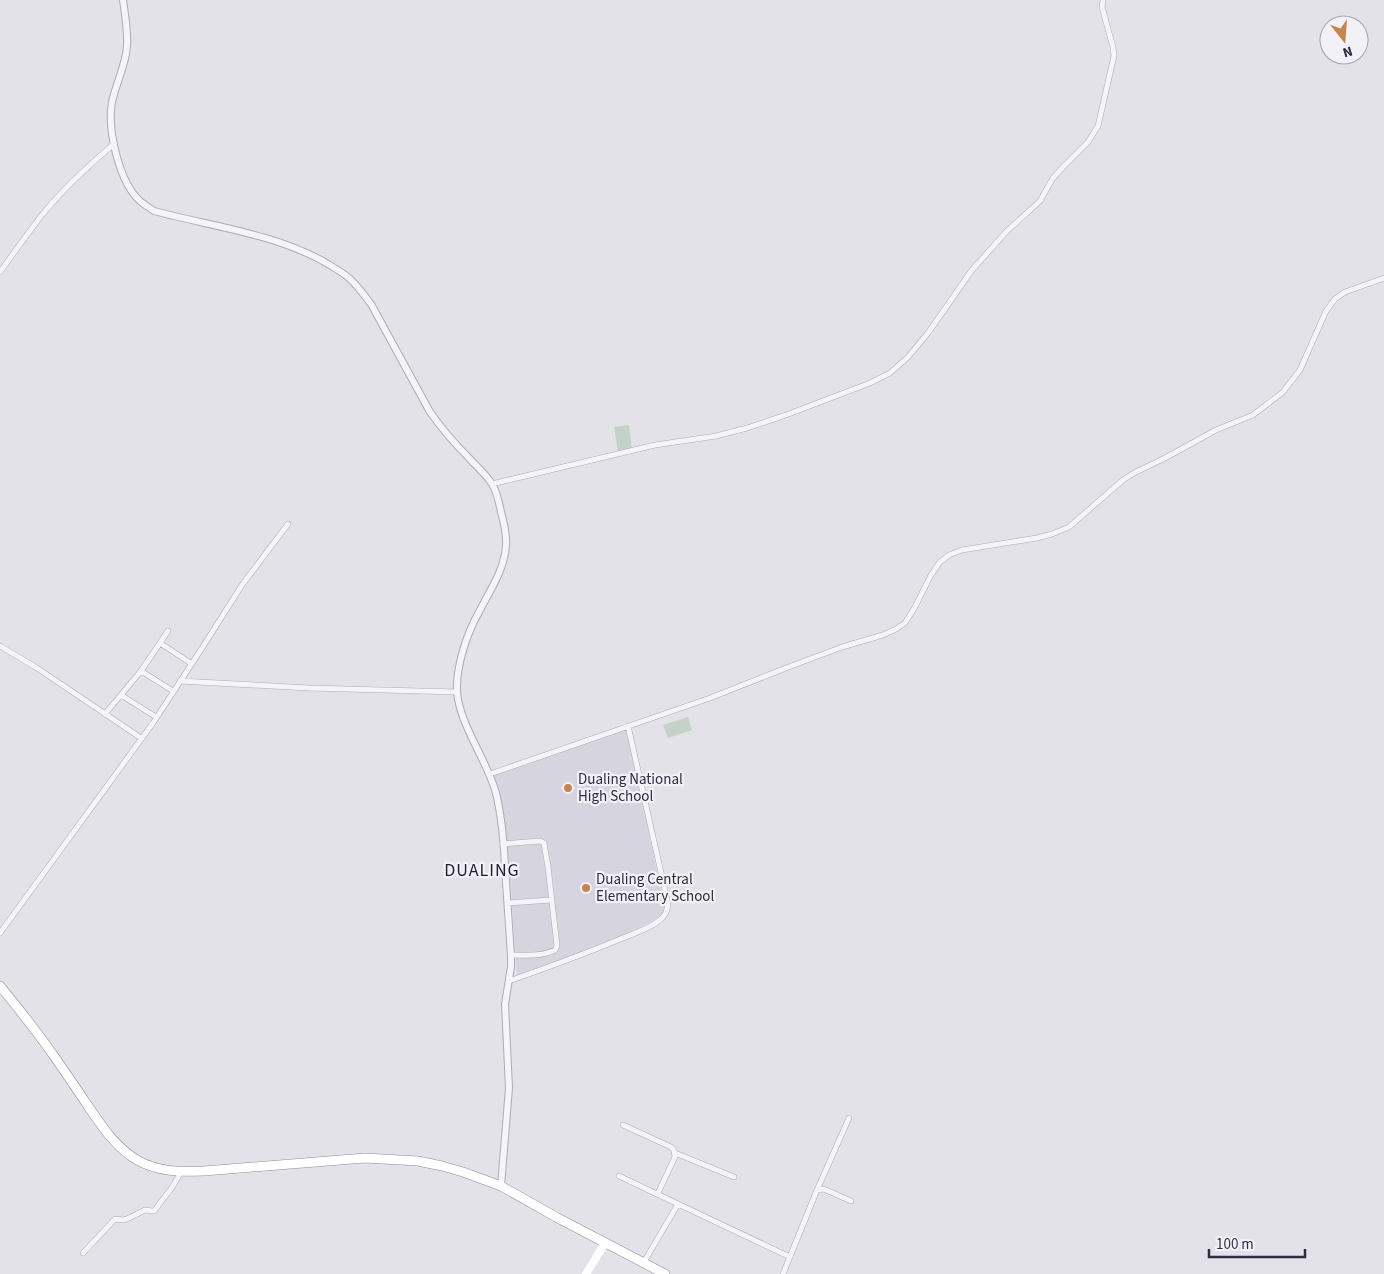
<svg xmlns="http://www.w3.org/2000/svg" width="1384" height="1274" font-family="'Source Sans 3',sans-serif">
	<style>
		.built { fill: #d6d4de }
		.green { fill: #c4d2c9 }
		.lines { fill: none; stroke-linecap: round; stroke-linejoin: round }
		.minor-casing { stroke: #adabb6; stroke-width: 6 }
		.tertiary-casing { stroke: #adabb6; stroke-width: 8 }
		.trunk-casing { stroke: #8e8a9f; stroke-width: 10 }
		.minor { stroke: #f5f4f8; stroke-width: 5 }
		.tertiary { stroke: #f5f4f8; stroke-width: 6 }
		.secondary { stroke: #fff; stroke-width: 8 }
		.trunk { stroke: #fff; stroke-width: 9 }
		.poi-dot { fill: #c58551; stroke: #f2f1f7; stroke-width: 2 }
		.labels { text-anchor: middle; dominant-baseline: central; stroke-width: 4.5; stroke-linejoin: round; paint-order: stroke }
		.poi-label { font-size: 15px; fill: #302b40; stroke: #f2f1f7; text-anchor: start }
		.quarter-label { font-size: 18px; letter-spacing: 1px; fill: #221d31; stroke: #f2f1f7 }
	</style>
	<rect width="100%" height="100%" fill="#e3e2e9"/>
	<path class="built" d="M627,730l38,179 -6,8 -23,13 -41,18 -78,29 -9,-127 -14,-76z"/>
	<path class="green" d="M629,425l3,25 -14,2 -4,-25z
		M688,717l4,13 -24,8 -5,-13z"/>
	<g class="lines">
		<defs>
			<path id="minor" d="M0,272c14,-19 27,-38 42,-57 21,-26 46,-49 72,-71
				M492,484l163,-39 61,-9 31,-8 39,-13 84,-32 20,-10 18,-16 20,-24 44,-63 35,-39 33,-30 13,-23 12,-13 23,-23 10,-16 16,-70 -1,-9 -11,-40 1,-7
				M160,643l32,21
				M0,646l37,22 104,70
				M141,671l32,20
				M180,681l129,7 148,4
				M121,695l35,22
				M105,714l36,-43 27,-40
				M490,774l220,-76 76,-30 56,-21 41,-12 13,-6 9,-6 10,-16 16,-32 9,-13 9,-7 13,-5 75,-12 15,-4 17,-7 54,-47 11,-7 31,-15 51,-28 37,-15 30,-23 17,-22 26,-59 9,-12 10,-7 39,-14
				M503,844l37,-3 4,2 4,24 9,79 -2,4c-14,7 -29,5 -44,5
				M508,903l43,-3
				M0,933l153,-210 51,-78 38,-60 46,-61
				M509,981c37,-13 73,-26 109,-41 14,-6 35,-12 45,-23 5,-6 5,-11 4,-18l-39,-173
				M623,1125l48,22 3,3 1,7 -17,36
				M675,1153l59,24
				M619,1176l171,81
				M817,1190l7,-1 27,12
				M83,1253l32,-34 8,1 4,-1 18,-9 7,1h2l19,-25 8,-14
				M644,1262l34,-58
				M783,1274l34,-84 32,-72"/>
			<path id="tertiary" d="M123,0c2,15 5,31 4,46 -1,19 -11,37 -15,56 -5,27 7,81 29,100 4,3 9,6 13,9 56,15 117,22 169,50 8,5 18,10 26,17 8,7 15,17 22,26l59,108c12,17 25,32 39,46 7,8 17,16 23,26 5,7 7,19 9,28 3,11 6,23 5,34 -2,25 -16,44 -27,66 -12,21 -23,54 -22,79 2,33 30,69 39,102 6,25 8,51 9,75 2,29 4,58 6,87v12l-6,37 4,84 -8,98"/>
			<path id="trunk" d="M0,986c19,23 37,46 54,70 11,16 22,32 32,47 15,22 29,44 51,57 21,12 44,12 67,11l161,-13 53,3 24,5 21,6 38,14 55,31 109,57"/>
		</defs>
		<use href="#minor" class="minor-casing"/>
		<use href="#tertiary" class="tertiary-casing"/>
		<use href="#trunk" class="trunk-casing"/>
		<use href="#minor" class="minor"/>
		<use href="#tertiary" class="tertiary"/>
		<path class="secondary" d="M586,1274l19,-31"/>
		<use href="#trunk" class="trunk"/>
	</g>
	<g class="poi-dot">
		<circle cx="568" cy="788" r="5"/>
		<circle cx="586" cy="888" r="5"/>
	</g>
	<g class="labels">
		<g class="poi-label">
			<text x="578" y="779">Dualing National<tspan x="578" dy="17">High School</tspan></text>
			<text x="596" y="879">Dualing Central<tspan x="596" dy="17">Elementary School</tspan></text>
		</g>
		<g class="quarter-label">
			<text x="482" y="870">DUALING</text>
		</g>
	</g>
	<g transform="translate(1344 40) rotate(163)"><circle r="24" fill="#f2f1f7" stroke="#a4a2ae"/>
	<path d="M0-4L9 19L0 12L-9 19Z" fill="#c58551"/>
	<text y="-8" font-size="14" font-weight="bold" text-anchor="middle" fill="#302b40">N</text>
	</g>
	<path d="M1209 1249v8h96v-8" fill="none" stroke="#302b40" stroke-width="2.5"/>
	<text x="1216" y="1249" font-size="15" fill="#302b40" stroke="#f2f1f7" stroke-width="4" paint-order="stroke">100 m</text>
</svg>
